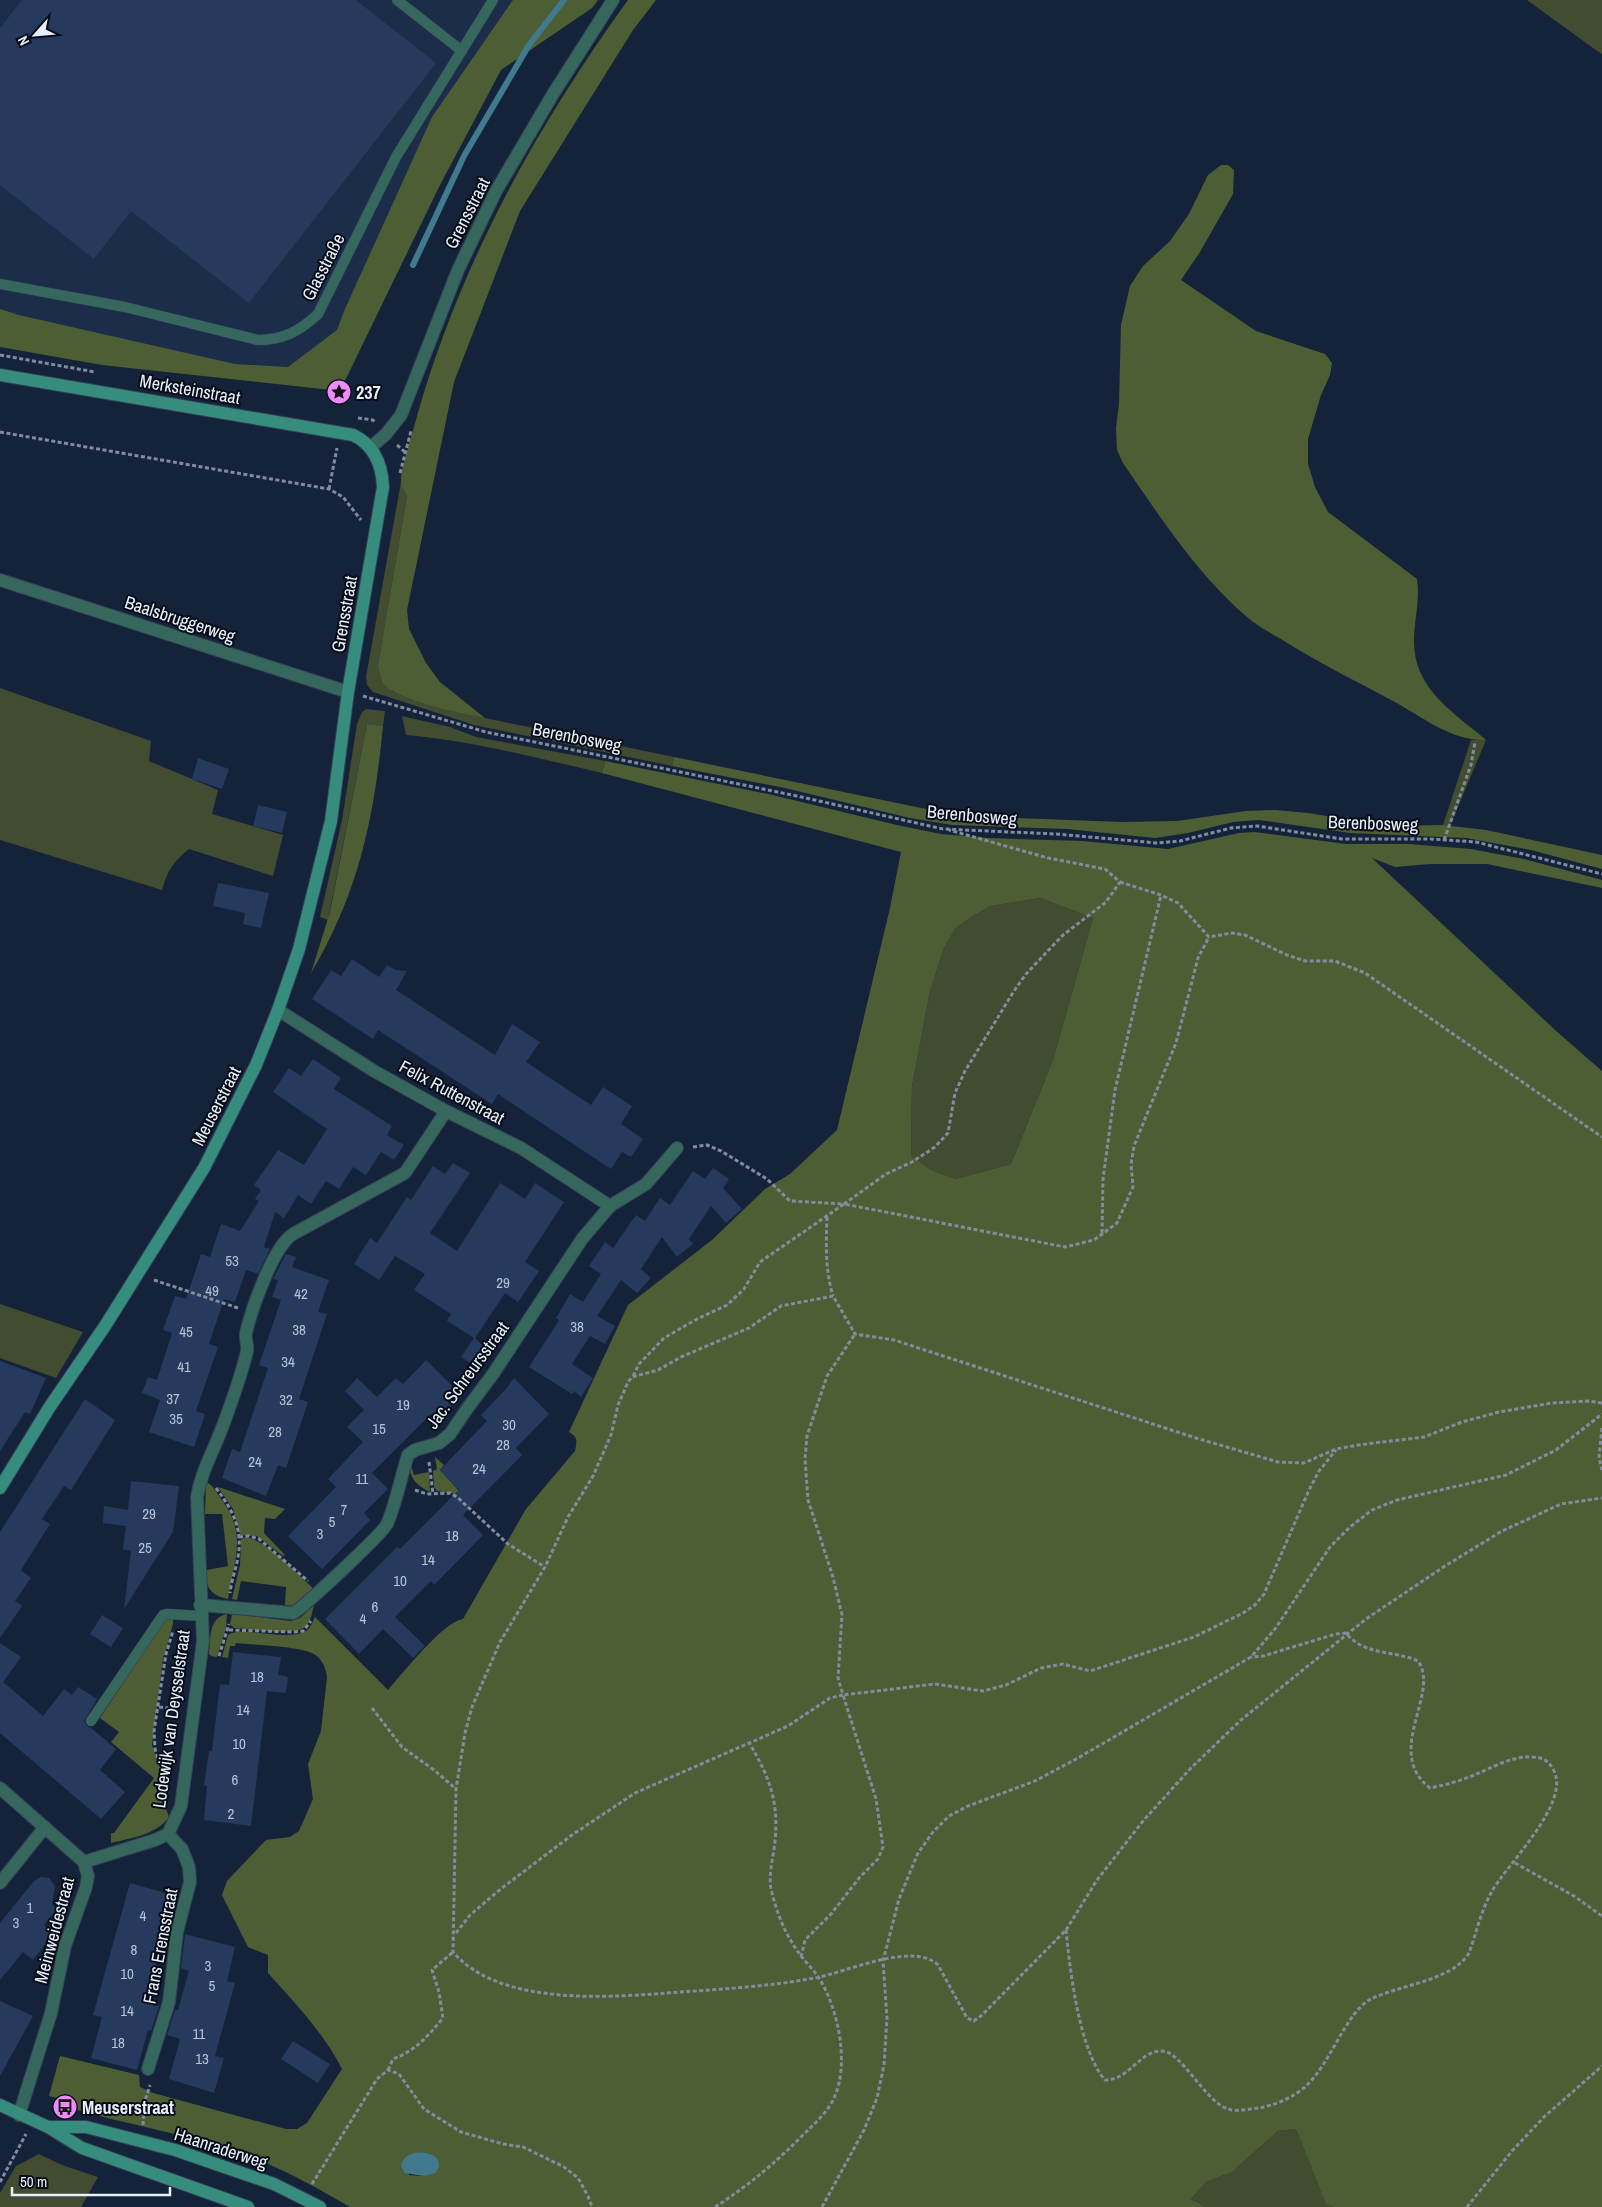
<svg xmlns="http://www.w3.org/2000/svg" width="1602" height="2207" font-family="'Archivo Narrow',sans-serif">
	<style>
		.built { fill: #1c2d4a }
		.green { fill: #414c30 }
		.forest { fill: #4e5e34; fill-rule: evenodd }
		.water { fill: #417a8e }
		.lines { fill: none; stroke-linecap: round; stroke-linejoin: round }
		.stream { stroke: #417a8e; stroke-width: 6 }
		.building { fill: #253a5d }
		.lane-casing { stroke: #334055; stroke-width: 11 }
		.street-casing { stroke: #334055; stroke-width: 14 }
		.secondary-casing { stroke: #334055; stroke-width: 14 }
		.path { stroke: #828c9e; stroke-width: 3; stroke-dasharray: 4 2.5; stroke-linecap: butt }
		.lane { stroke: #35675d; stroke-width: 10 }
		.street { stroke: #35675d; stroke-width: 12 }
		.secondary { stroke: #378d7d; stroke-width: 12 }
		.labels { text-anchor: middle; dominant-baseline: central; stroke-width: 4; stroke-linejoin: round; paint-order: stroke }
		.number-label { font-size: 15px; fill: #b7c2d4 }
		.street-label { font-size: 18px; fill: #e8f0fc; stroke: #070d17 }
		.poi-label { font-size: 18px; font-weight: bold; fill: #e8f0fc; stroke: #070d17; text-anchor: start }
	</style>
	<rect width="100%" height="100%" fill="#15233a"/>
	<path class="built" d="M0,0h537l-189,326 -60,41 -53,-3 -216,-49 -19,-6z"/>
	<path class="green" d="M1527,0h75v54l-9,-6z
		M401,482l6,14 -29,168 14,27 20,9 73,18 189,39 -2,9 -198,-41 -101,-33 -6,-7 -1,-8z
		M0,688l151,53 -2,20 69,29 -6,24 71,21 -10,41 -84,-27c-15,12 -22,22 -27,41l-162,-50z
		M366,709l19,2 -2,15 -16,-2 -39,196 -8,-3 22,-97 15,-96 5,-12z
		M402,716l48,11 26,10 129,24 -3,12c-65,-15 -129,-32 -196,-38z
		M1471,740h15l-36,86 -7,-1z
		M1040,898l53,20 -40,142 -42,104 -55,15 -25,-9 -20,-14 1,-70 18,-95 14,-43 11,-19 16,-12 20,-11z
		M0,1304l83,28 -27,46 -56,-20z
		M1296,2129l30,74 8,4h-127l-16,-8 15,-17 26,-10 46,-41z
		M39,2154l23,11 36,12 -17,30h-81v-14l16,-27z"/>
	<path class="forest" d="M513,0h85l-6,8 -91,62 -61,115 -100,206 -238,-26 -102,-18v-38l19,6 216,49 53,3 49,-37 8,-21 87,-192z
		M628,0h28l-23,30 -113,181 -66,171 -47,228 2,19 17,34 14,19 45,36c-24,-5 -89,-17 -102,-35 -3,-6 -4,-13 -5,-19l29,-168c-2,-4 -6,-10 -6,-14 -1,-11 13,-53 16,-66 44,-154 118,-287 211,-416z
		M1221,165h7l6,5 -1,24 -33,58 -19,28 75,51 69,23 7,9 -2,12 -9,20 -13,44v25l7,23 13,25 89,67c3,18 -2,39 -3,58 -2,51 37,73 72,103 -35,1 -63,-23 -93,-39 -37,-20 -76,-39 -112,-62 -10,-6 -20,-11 -29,-18 -51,-41 -92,-104 -129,-158l-6,-13 -1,-22 3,-24 2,-79 9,-39 13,-20 27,-25 19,-27 19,-39z
		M367,724l16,2c-9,92 -24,166 -72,247l19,-61z
		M674,757l262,54 56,6 130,5 55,-1 69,-10 29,-1 33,3 81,13 54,-1 43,5 116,25v14l-71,-19 -65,-12 -116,-5 -91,-13 -26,2 -45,11 -33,5 -88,-9 -115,-4 -42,-7 -125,-30 -113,-22z
		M605,761l163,33 129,31 44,9 47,4 94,3 86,8 71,-16 15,-1 92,12h63l62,5 53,10 78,21v8l-115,-24h-57l-35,3 -23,-9 183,172 47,41v1136h-268l-8,-3 -30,-75 -18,2 -46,41 -26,10 -15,17 16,8h-857c-33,-19 -66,-38 -102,-51 -59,-22 -121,-31 -181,-49l1,-6 -19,-5 11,-40 79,19 1,12 13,6 133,36h11l10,-6 35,-54c-18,-36 -48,-67 -74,-96v-18l-20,-8 -26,-52 5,-14 39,-41 24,-3 9,-6 14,-32 -5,-35 13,-33 6,-54c-1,-9 -5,-18 -13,-23 -14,-8 -60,-9 -78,-11l-1,3h-5l-2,12 -6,-1 6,-22c12,-10 62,8 79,-5 4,-3 6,-9 8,-13l73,73c15,-17 55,-68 75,-71l63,-110 49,-58c2,-10 3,-14 -6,-19l59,-127 84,-65 53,-51 25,-15 47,-44 53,-222 11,-56 -299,-79zM1040,898l53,20 -40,142 -42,104 -55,15 -25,-9 -20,-14 1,-70 18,-95 14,-43 11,-19 16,-12 20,-11zM422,2152l8,2 -6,22 -15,-1 -2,-19z
		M435,1457l9,8 -4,5 19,21 -2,3 -20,-3 -3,-4 -1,-16 4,-2z
		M411,1465l3,10 15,-3 1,20c-11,-5 -23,-15 -19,-27z
		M206,1482c7,3 11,11 15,17 27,35 13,61 7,100 -16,-3 -25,-13 -21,-29l21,-4 -6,-52h-17z
		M218,1487l67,22 -10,10 -10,-1 -1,15 21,22 -2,1 -26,-20 -17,-1 -7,-26z
		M246,1537c23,5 50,36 68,52l-21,17 -8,-1 1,-18 -45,-6 -4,19 -5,-1 8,-34 1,-26z
		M314,1605c-2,7 -3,17 -9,22 -12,9 -56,2 -71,1l-4,-4 2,-10 59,7 9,-3z
		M227,1614l-1,14 -9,29 -6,-1 -2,-2c2,-16 -1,-36 18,-40z
		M168,1618l5,1v5l-10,35 -11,86 10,31v22l7,19c-13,18 -38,21 -58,26v-10h3l40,-55 -43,-36 8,-10 -19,-14 64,-97z"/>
	<path class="water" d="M422,2152c10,2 17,4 17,15l-4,6 -11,3 -19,-3 -4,-7c2,-11 11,-13 21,-14z"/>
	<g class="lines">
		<path class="stream" d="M413,265l51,-109 65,-111 35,-45"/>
	</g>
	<path class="building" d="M22,0h334l80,63 -187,240 -118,-92 -37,48 -94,-74v-157z
		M198,758l31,11 -7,20 -30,-10z
		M258,805l29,7 -5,21 -29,-7z
		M218,883l51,10 -8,35 -18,-4 2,-11 -32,-7z
		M352,959l27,18 8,-12 9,5 11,1 -11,19 99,65 17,-31 28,18 -14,20 65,43 12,-18 29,19 -11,18 22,15 -12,18 -9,-5 -11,17 -113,-75 -6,10 -114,-74 -5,9 -61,-40 19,-29 10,6z
		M313,1059l28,19 -7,11 58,37 -5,9 17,10 -10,15 -13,-8 -15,23 -13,-8 -14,22 -13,-8 -15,23 -13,-9 -14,23 -9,-6 -11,35 6,2 -12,25 -12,-4 -11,32 -11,-3 -15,45 9,3 -22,64 9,3 -11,33 -45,-15 11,-32 -18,-7 6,-16 9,3 15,-47 -9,-3 12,-34 11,3 15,-45 9,3 11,-33 19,7 19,-30 -4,-2 6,-9 -7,-5 24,-35 26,15 23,-36 -54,-37 16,-24 12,8z
		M453,1163l17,10 -40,60 27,18 43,-68 25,16 10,-16 29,19 -39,60 14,9 -21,31 -13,-9 -30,45 12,12 -10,17 -16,-10 13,-19 -27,-17 4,-7 -37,-24 11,-16 -30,-18 -16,24 -25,-16 16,-26 7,5 30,-46 4,3 22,-34 12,8z
		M713,1168l16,11 -6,9 19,21 -16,14 -15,-17 -22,33 4,5 -16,13 -15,-20 -21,32 10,9 -14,15 -16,-13 -24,36 18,10 -10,18 -15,-8 -18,28 21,14 -12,19 -7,-6 -2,3 -43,-27 30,-47 -3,-2 14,-24 13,8 18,-28 -12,-8 16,-24 8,6 23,-33 9,6 15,-23 10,7 23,-34 12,8z
		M286,1254l10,3 -4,10 37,13 -11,32 9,2 -28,85 9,3 -22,66 -8,-3 -12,31 -44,-18 10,-29 8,3 28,-84 -9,-3 22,-65 -9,-3 6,-17 -5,-1z
		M426,1360l36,36 -25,24 -6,-6 -59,59 16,16 -24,24 6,7 -48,49 -34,-33 48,-49 -8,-8 35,-37 -16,-15 17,-17 -19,-19 12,-13 20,19 19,-19 7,6z
		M0,1361l46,17 -16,36 -5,-2 -25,39z
		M514,1378l35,36 -33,34 6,7 -59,60 20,20 -49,50 -3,-4 -36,36 30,29 -12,12 -30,-29 -24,25 -34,-35 72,-72 3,2 59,-59 -19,-20 47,-49 -6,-6 26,-27z
		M85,1399l30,21 -44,70 -7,-4 -22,33 8,5 -29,46 10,8 -16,23 7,5 -22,32v-106z
		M131,1481l48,5 -6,46 -49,77 7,-58 -8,-2 3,-23 -23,-3 1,-17 24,4z
		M102,1615l21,13 -12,19 -21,-13z
		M0,1643l21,14 -18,25 40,34 21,-27 8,6 6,-8 19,12 -13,22 3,5 4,2 25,21 -16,21 25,22 -24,27 -101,-86z
		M233,1652l48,5 -3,18 8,1 2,2 -2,15 -19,-2 -16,135 -47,-6 3,-34 -3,-1 5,-34h3l8,-67 9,1z
		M41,1877l8,1 6,8 -3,18 5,5 -13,16 10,8 -21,27 -10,-8 -23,28v-57l34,-42z
		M130,1883l46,13 -10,33 3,1 -4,34 -8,-3 -11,41 13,4 -8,25 -3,-1 -11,40 -46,-12 11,-41 -9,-2z
		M185,1934l50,13 -8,34 8,2 -20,73 9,2 -10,35 -45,-14 11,-40 -13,-4 8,-25h3l11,-39 -8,-3z
		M0,2001l33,15 -33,60z
		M293,2041l37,23 -12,19 -37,-24z"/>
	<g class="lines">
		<defs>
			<path id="lane" d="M397,0l65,51
				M0,284l125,23 133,33c25,0 42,-9 60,-26l78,-157 97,-157
				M91,1721l72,-106 5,-1 33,2"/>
			<path id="street" d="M370,448l16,-14 15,-19 57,-145 38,-79 57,-97 60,-94
				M0,580l348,112
				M278,1010l96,61 72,40 75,37 89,58
				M200,1605l93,8c9,-4 90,-80 94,-89 9,-20 14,-48 21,-69l7,-5 24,-7 11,-9 19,-28 24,-32 89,-135 28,-33 36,-22 31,-36
				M0,1788l84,74 4,14 -2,11 -21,59 -14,67 -32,102
				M84,1862l71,-22 13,-6 13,-28 22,-165 -6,-144c4,-25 16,-45 25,-69 9,-24 19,-51 25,-77 1,-6 -2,-12 -1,-18 6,-25 27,-86 47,-99l112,-61 41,-62
				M0,1883l45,-56
				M148,2069l21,-67 8,-70 13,-50 -1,-15 -7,-18 -14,-15"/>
			<path id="secondary" d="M0,375l353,60c21,10 29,29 30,52l-35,205 -17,129 -32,128 -21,61 -22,55 -52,103 -99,158 -56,82 -49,80
				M0,2105l48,22 34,21 166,59
				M48,2127h38l89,23 99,34 46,23"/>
		</defs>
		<use href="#lane" class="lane-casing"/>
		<use href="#street" class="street-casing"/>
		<use href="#secondary" class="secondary-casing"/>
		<path class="path" d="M0,355l95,17
			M358,418l15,2 2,2
			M0,432l329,57 14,8 18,23
			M397,445l8,7
			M400,473l11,-42
			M329,489l8,-41
			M363,696l123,36 311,64 146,33 113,5 101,9 23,-2 51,-13 26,-2 85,13h89l45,3 126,32
			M1444,840l27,-75 4,-23
			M1120,882l41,13 17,8 31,34 23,-4 13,2 42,20 18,6h30l30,12 237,164
			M693,1147l14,-2 14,6 46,28 23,22 54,3 42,-30 26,-12 23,-15 13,-14 7,-40 10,-22 49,-80 12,-17 36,-38 44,-34 14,-20 -15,-13 -57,-11 -99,-28
			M827,1217c-1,27 -2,52 6,79
			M1102,1233l1,-54 12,-89 46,-195
			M154,1280l84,28
			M633,1376l6,-12 25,-26 33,-19 30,-14 17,-16 16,-27 84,-58 221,43 29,-7 23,-17 16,-36 -2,-23 3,-18 42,-103 22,-85 11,-21
			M1602,1403l-14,-2 -36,2 -53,9 -37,10 -38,15 -66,8 -22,4 -32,14 -26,-1 -82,-24 -302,-98 -39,-6 -22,-38 -52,10 -32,22 -68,29 -23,13 -26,7 -4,5 -10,23 -7,30 -18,41 -25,41 -23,50 -45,75 -28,65 -7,26 -9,56 -3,163c48,56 161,45 227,40 45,-3 91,-6 135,-14 32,-6 98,-37 123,-13l29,53 7,3 8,-6 84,-85 31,-50 46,-59 47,-52 51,-49 125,-101 79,-53 57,-35 59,-27 41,-6
			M1602,1428l-3,30 3,12
			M429,1462l4,32
			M216,1488c18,24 28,43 21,74 -2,10 -6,20 -7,31
			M415,1490l12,4 23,-1 7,4 51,47 37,23
			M239,1537l10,-1 10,3 49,42
			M229,1630l65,2 9,-1 8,-10
			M219,1656l10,-32
			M159,1707l19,2
			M372,1708l30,39 32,23 22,19
			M164,1796l-1,-20 -8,-27 -1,-18 12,-77 7,-23
			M1515,1863l59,33 28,20
			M1066,1930c4,40 13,120 39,150 24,0 35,-29 56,-29 20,-1 43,50 67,58 8,3 21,0 30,-1 16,-2 36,-11 48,-22 25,-23 40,-74 65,-87 28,-14 81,-18 98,-46 7,-19 12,-42 22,-60 14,-27 82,-91 62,-124 -5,-9 -11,-12 -21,-12 -21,-1 -40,11 -58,18 -14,6 -29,10 -44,13 -47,-36 11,-95 -12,-127 -24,-11 -54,-5 -72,-28l-10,1 -73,22 -12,1
			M456,1933l14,-18 32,-27 70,-53 63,-42 153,-67 42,-28 13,-3 -5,-17 4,-63 -9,-38 -25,-77 -3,-41 2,-23 20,-60 28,-42
			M801,1957l4,-17 26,-26 29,-37 18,-18 5,-12 -7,-48 -33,-104 92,-11 48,7 23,-6 35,-17 22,-4 27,7 104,-34 49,-24 12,-8 9,-11 45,-104 10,-19 17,-21
			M388,2070l5,-11c22,-8 35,-23 50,-41l-4,-26 -7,-22 21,-18
			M143,2125l2,-24 5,-16
			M0,2182l26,-48
			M312,2184l65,-105 11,-9 11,4 25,35 37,23 42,12 20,3 41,20 14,11 10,18 4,11
			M715,2207c33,-21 60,-44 88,-72 11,-11 24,-22 31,-37 16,-34 4,-90 -15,-120 -5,-8 -12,-14 -17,-21 -16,-20 -25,-43 -31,-68 -3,-16 3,-33 4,-49 4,-39 -6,-63 -25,-96
			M822,2207l42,-77 13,-32 7,-33 3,-47 -4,-57 16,-62 19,-46 15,-21 16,-16 19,-10 67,-25 43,-23 173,-101 24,-28 55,-82 20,-20 22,-17 25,-10 109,-25 50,-25 46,-36
			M1467,2207l45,-56 32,-34 58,-51"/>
		<use href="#lane" class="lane"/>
		<use href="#street" class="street"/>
		<use href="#secondary" class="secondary"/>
	</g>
	<defs>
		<symbol id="sight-disc" viewBox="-11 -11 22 22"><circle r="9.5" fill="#ee8bf8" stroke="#070d17"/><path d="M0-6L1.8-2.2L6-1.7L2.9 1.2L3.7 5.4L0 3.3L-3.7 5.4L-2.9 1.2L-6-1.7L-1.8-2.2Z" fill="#111"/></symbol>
		<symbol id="bus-disc" viewBox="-11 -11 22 22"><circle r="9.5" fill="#ee8bf8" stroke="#070d17"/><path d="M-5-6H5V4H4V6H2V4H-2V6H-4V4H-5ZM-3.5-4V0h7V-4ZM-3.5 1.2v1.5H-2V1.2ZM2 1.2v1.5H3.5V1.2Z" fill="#111"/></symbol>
	</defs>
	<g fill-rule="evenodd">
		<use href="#sight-disc" x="325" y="378" width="28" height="28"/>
		<use href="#bus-disc" x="51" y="2093" width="28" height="28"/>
	</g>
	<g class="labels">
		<g class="number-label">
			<text x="232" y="1260">53</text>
			<text x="503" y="1282">29</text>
			<text x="212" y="1290">49</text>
			<text x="301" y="1293">42</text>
			<text x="577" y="1326">38</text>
			<text x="299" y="1329">38</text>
			<text x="186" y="1331">45</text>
			<text x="288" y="1361">34</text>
			<text x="184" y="1366">41</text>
			<text x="173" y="1398">37</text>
			<text x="286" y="1399">32</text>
			<text x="403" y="1404">19</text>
			<text x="176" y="1418">35</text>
			<text x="509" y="1424">30</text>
			<text x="379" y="1428">15</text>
			<text x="275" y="1431">28</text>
			<text x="503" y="1444">28</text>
			<text x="255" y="1461">24</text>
			<text x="479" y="1468">24</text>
			<text x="362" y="1478">11</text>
			<text x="344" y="1509">7</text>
			<text x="149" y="1513">29</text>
			<text x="332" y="1521">5</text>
			<text x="320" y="1533">3</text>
			<text x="452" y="1535">18</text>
			<text x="145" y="1547">25</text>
			<text x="428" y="1559">14</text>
			<text x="400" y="1580">10</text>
			<text x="375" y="1606">6</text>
			<text x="363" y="1618">4</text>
			<text x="257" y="1676">18</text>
			<text x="243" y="1709">14</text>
			<text x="239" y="1743">10</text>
			<text x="235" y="1779">6</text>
			<text x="231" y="1813">2</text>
			<text x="30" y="1907">1</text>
			<text x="143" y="1915">4</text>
			<text x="16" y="1922">3</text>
			<text x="134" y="1949">8</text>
			<text x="208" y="1965">3</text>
			<text x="127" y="1973">10</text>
			<text x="212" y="1985">5</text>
			<text x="127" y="2010">14</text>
			<text x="199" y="2033">11</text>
			<text x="118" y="2042">18</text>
			<text x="202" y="2058">13</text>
		</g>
		<g class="street-label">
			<text transform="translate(467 213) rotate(-63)">Grensstraat</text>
			<text transform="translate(323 267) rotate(-63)">Glasstraße</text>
			<text transform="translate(190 389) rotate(10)">Merksteinstraat</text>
			<text transform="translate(344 614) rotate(-80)">Grensstraat</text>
			<text transform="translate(180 619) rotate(18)">Baalsbruggerweg</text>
			<text transform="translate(577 737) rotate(11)">Berenbosweg</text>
			<text transform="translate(972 815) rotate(5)">Berenbosweg</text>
			<text transform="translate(1373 823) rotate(2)">Berenbosweg</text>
			<text transform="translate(452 1092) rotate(28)">Felix Ruttenstraat</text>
			<text transform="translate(216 1106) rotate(-63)">Meuserstraat</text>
			<text transform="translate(467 1375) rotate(-54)">Jac. Schreursstraat</text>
			<text transform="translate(171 1719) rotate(-82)">Lodewijk van Deysselstraat</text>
			<text transform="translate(54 1930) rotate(-75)">Meinweidestraat</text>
			<text transform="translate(160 1946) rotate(-79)">Frans Erensstraat</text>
			<text transform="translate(221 2148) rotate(18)">Haanraderweg</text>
		</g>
		<g class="poi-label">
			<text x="356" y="392">237</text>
			<text x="82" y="2107">Meuserstraat</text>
		</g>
	</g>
	<g transform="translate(35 35) rotate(243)" stroke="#070d17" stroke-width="4" paint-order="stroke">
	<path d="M0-4L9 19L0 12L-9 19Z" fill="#e8f0fc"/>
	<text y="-8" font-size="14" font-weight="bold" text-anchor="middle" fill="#e8f0fc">N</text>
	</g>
	<path d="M12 2187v8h158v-8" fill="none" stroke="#e8f0fc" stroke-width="2.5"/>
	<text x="20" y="2187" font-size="15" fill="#e8f0fc" stroke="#070d17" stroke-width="4" paint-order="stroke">50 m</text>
</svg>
